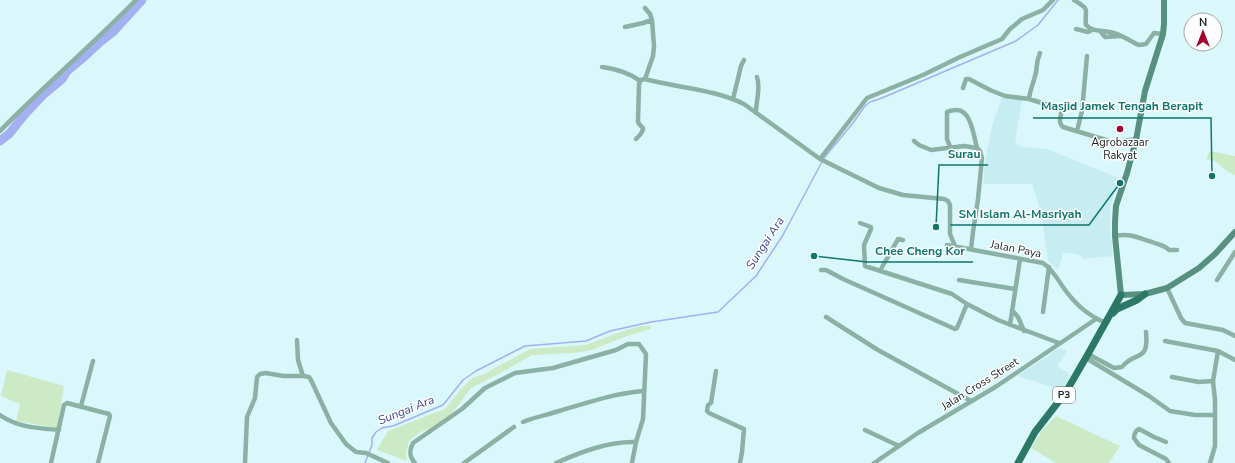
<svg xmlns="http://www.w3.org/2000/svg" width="1235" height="463" font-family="'Nunito Sans',sans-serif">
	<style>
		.built { fill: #c7edf3 }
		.green { fill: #cceac5 }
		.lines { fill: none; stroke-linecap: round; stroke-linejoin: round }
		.stream { stroke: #a3b0f1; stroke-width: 1.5 }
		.river { stroke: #a3b0f1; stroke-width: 9 }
		.minor { stroke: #8bb0a4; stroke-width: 4.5 }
		.secondary { stroke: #589080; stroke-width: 6 }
		.primary { stroke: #2c7866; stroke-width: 7 }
		.poi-dot { fill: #a1012f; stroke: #fefefe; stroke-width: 1.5 }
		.labels { text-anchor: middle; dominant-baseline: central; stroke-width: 3; stroke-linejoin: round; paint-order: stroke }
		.shield { fill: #fefefe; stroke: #5c6364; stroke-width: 1 }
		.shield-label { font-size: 10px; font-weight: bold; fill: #162022 }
		.poi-label { font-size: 11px; fill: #162022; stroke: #fefefe }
		.street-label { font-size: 11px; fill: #162022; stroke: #fefefe }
		.water-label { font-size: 12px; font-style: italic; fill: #3f4793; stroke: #fefefe }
		.leader { fill: none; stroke: #0f766e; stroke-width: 1.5 }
		.callout-dot { fill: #0f766e; stroke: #fefefe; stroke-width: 1.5 }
		.callout-label { font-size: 12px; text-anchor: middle; font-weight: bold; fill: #0f766e; stroke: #fefefe; stroke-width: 3; stroke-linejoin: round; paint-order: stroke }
	</style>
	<rect width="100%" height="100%" fill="#daf7fb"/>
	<path class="built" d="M1002,97l20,3 -7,43 7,4 25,2 72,29 -9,29v18l3,31 -29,3 -6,-5 -15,-1 -5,17 -10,-10 -7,-47 -9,-29h-49l3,-29 7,-32z
		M1060,348l7,3 -10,15 14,9 -9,15 -45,-14z"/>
	<path class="green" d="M1210,151l25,5v19l-8,-4 -12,-10 -9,-2z
		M641,326h10v3l-24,7 -35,14 -18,3 -42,2 -33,19 -28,14 -10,14 -11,13 -17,13 -10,3 -7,4 -7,6 -3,12 1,8 -30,-11 11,-19 57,-22 16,-20 11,-11 12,-4 46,-25 56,-4 37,-14z
		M7,370l57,16 -7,42 -41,-7 4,-17 -19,-8z
		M1056,416l64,30 -11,17h-53l-25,-15 12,-19z"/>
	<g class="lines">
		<path class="stream" d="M365,463l7,-18v-7l4,-6 6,-4 11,-2 50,-21 20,-25 13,-9 49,-25 61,-5 24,-10 41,-9 67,-10 38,-36 27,-41 41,-77 29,-35 12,-17 5,-4 12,-4 134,-57 22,-16 20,-25"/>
		<path class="river" d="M0,141l9,-7 16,-20 19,-20 18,-15 5,-8 18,-15 15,-14 13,-10 29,-32"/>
		<path class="minor" d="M1074,0c18,11 10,8 12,25 7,7 15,5 24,7 11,2 19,9 29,13l7,-1 8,-11 9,1
			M625,27l18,-4 9,-3
			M1076,29l12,3 4,-2
			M1100,31l5,6 16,-1
			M602,67c14,2 27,5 38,14
			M645,79c33,9 69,10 99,25l76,55 59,29 24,7 41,4 4,2 2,4v29l5,12
			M963,88l3,-9h3l21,11 15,6 24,3 29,9 3,2c1,7 -4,12 2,17l53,16c8,0 11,-5 20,-3
			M733,99l8,-33 3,-6
			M1029,99c1,-10 4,-14 6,-23 3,-8 0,-12 5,-23
			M756,112c0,-12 5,-23 1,-35
			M0,131c44,-45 92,-86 136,-131
			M1077,131l5,-20 5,-55
			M636,139c3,-3 7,-6 7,-11l-4,-4 -1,-3 1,-37 2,-4 4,-1 8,-23 1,-10 -2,-26 -2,-6 -5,-6
			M914,141l5,4 12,5 33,-4 13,2 3,3 2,7 -4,41 -5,33 -2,17
			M951,149l-4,-10v-27c4,-2 6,-2 10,-2 14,0 17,27 20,38
			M820,159l47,-61 56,-23 37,-18 42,-18 8,-10 12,-10 21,-9 10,-10
			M860,223l11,4v2l-7,16 1,21 87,28 15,10 31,16 61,23
			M1115,236c16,-3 23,2 37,6 7,3 12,3 17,8h8
			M947,245l96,18c9,6 14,15 20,24 12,17 24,28 43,36
			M821,270h5l17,9 112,50 2,-1 10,-24
			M880,271c6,-11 12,-21 18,-32l5,1
			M959,280l56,9
			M1217,280l18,-28
			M1167,288l14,30 4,5 38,7 12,6
			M1012,310l6,7 6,14
			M1043,312l6,-45
			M826,317l52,33 93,51
			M1010,325l10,-66
			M297,340l1,20 5,16
			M1165,341l53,10 17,9
			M1088,354l26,14 8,-1c13,-17 27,-3 24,-35
			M1086,358l63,38 21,15 25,4h19
			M716,371l-5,32 -3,2 -1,6 2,2 35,16 -2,23 -2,11
			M1172,377l27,5 14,-1
			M81,406l12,-45
			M0,415c19,13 37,13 59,15
			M523,422c12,-5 24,-7 36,-11 28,-8 56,-18 85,-20
			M865,430l34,16
			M1166,442l-12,-5 -15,-8c-4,2 -5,5 -5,9l5,7 27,14 3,4
			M51,463l13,-58 3,-2 42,11 1,2 -12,47
			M245,463l2,-46 8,-19 2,-21 3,-3 6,-1 17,3h20l6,1 2,3 20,43 15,21 10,8 10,1 22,10
			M415,463c-6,-6 -6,-12 -2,-20l49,-34 23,-21 30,-15 38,-5 63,-18 12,-6h11l7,10 -3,65 -7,23 -4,21
			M464,463l50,-36
			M556,463c25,-11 53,-22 80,-21
			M874,463l44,-30 79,-47 99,-67
			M1210,463l5,-17v-46l-2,-19 5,-30"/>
		<path class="secondary" d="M1164,0v24l-1,10 -18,57 -9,49 -9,33 -11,33 -1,16v14l6,59 24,-1 22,-6 32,-20 16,-14 20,-22"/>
		<path class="primary" d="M1113,313l4,-4 20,-9 8,-6
			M1018,463l17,-31 31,-40 22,-38 33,-59"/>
	</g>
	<circle class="poi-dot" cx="1120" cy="129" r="4"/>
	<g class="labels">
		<rect class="shield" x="1053" y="387" width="22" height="16" rx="3"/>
		<g class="shield-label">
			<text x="1064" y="395">P3</text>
		</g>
		<g class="poi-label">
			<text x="1120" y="142">Agrobazaar<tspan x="1120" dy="13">Rakyat</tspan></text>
		</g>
		<g class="street-label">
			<text transform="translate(1016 249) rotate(11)">Jalan Paya</text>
			<text transform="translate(980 384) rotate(-32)">Jalan Cross Street</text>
		</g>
		<g class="water-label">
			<text transform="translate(765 243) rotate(-57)">Sungai Ara</text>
			<text transform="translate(406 410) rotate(-22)">Sungai Ara</text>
		</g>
	</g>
	<path class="leader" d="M1212 176L1211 118H1033M936 227L939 165H988M1120 183L1089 225H950M814 256L867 262H973"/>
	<g class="callout-dot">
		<circle cx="1212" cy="176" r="4"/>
		<circle cx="936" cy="227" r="4"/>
		<circle cx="1120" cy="183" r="4"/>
		<circle cx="814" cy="256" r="4"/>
	</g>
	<g class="callout-label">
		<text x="1122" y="110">Masjid Jamek Tengah Berapit</text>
		<text x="964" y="158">Surau</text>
		<text x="1020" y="218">SM Islam Al-Masriyah</text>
		<text x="920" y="255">Chee Cheng Kor</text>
	</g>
	<g transform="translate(1203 32)"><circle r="19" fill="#fefefe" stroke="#a1a5a6"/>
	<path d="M0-3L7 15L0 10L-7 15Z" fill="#a1012f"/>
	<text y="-6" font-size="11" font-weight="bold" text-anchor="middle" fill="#162022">N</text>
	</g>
</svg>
